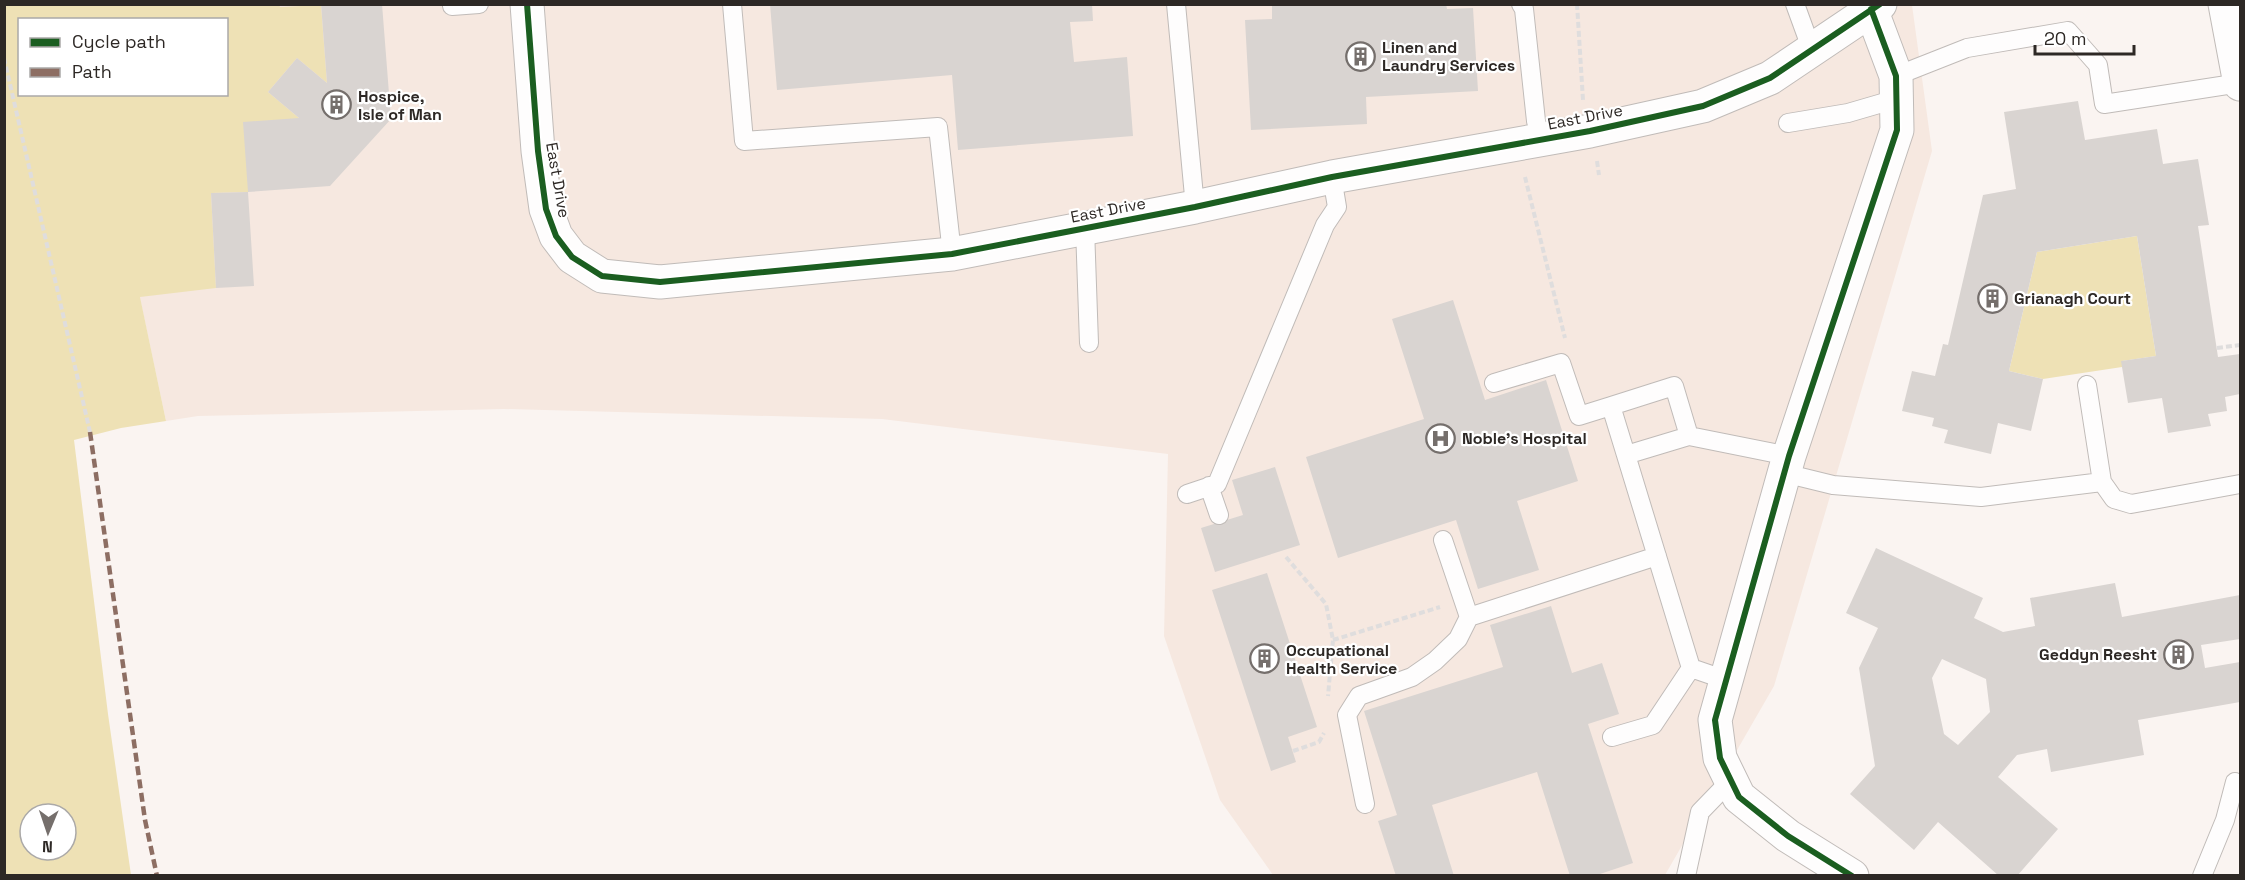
<svg xmlns="http://www.w3.org/2000/svg" width="2245" height="880" font-family="'Space Grotesk',sans-serif">
	<style>
		.built { fill: #f6e8e0 }
		.green { fill: #eee1b5; fill-rule: evenodd }
		.building { fill: #d9d4d1; fill-rule: evenodd }
		.lines { fill: none; stroke-linecap: round; stroke-linejoin: round }
		.service-casing { stroke: #c0bbb8; stroke-width: 20 }
		.minor-casing { stroke: #c0bbb8; stroke-width: 35 }
		.path { stroke: #dfdddd; stroke-width: 4; stroke-dasharray: 6 3; stroke-linecap: butt }
		.service { stroke: #fefdfd; stroke-width: 18 }
		.minor { stroke: #fefdfd; stroke-width: 33 }
		.quiet { stroke: #8d6e63; stroke-width: 4.5; stroke-dasharray: 9 4.5; stroke-linecap: butt }
		.cycleway-casing { stroke: #fff; stroke-width: 10 }
		.cycleway { stroke: #1b5e20; stroke-width: 6 }
		.labels { text-anchor: middle; dominant-baseline: central; stroke-width: 4.5; stroke-linejoin: round; paint-order: stroke }
		.poi-label { font-size: 16px; font-weight: bold; fill: #2d2825; stroke: #fff; text-anchor: start }
		.street-label { font-size: 16px; fill: #2d2825; stroke: #fff }
	</style>
	<rect width="100%" height="100%" fill="#faf4f1"/>
	<path class="built" d="M71,5h1841l20,146 -158,535 -109,189h-392l-53,-75 -56,-164 4,-182 -286,-35 -378,-10 -306,7 -32,5 -69,-326 129,-1v-74z"/>
	<path class="green" d="M279,4l1,3 41,-2 6,78 -30,-25 -29,34 31,26 -51,74 -37,1 5,95 -76,9 26,124 -45,7 -47,12 34,274 23,161 -126,1v-871zM20,20h206v74h-206zM30,814h36v36h-36z
		M2137,236l19,120 -34,5v6l-79,12 -34,-8 28,-119z"/>
	<path class="building" d="M321,4h61l9,115 -61,67 -82,6 -5,-70 56,-4 -31,-26 29,-34 30,25z
		M770,4h322l1,17 -23,1 4,40 53,-5 6,79 -175,14 -6,-75 -175,15z
		M1272,4h174l1,5 26,-1 5,83 -112,6 1,27 -116,6 -6,-110 27,-1z
		M2078,101l7,39 72,-11 6,35 35,-5 11,66 -11,1 20,131 22,-3v40l-15,3 2,14 -19,3 3,12 -43,7 -6,-35 -34,5 -7,-42 35,-5 -19,-120 -100,16 -28,119 34,8 -12,52 -33,-8 -7,31 -47,-11 4,-13 -16,-4 2,-8 -32,-7 10,-40 23,5 8,-32 5,1 35,-150 33,-6 -12,-77z
		M248,192l6,94 -38,2 -5,-95z
		M1453,300l32,100 61,-20 32,101 -61,20 22,69 -61,19 -22,-69 -118,38 -32,-101 118,-38 -32,-100z
		M1275,467l25,78 -85,27 -14,-44 42,-13 -11,-35z
		M1876,548l107,50 -9,20 29,14 32,-6 -5,-28 85,-15 7,34 118,-22v44l-39,6 4,23 35,-6v40l-102,18 6,35 -93,17 -4,-23 -30,6 -19,22 60,52 -41,47h-18l-61,-54 -24,28 -64,-56 25,-28 -16,-98 19,-40 -32,-15zM1942,659l44,20 4,33 -32,33 -14,-11 -12,-56z
		M1267,573l50,154 -29,10 8,25 -25,9 -59,-181z
		M1551,606l21,67 30,-10 17,51 -31,10 45,139 -39,13h-24l-33,-104 -105,33 22,71h-58l-18,-55 19,-6 -33,-104 139,-44 -13,-42z"/>
	<g class="lines">
		<defs>
			<path id="service" d="M732,4l12,137 194,-14 14,127
				M1176,4l19,203
				M1521,4l3,5 12,112 5,18
				M1795,4l12,33 7,11
				M452,6l27,-2
				M1896,76l71,-28 101,-17 30,34 6,39 136,-21
				M1788,123l60,-10 48,-14
				M1085,228l4,115
				M1494,383l67,-20 18,53 32,-10
				M2087,385l15,97
				M1626,455l-15,-49 63,-20 15,50
				M1784,473l49,12 148,12 121,-15 12,17 17,5 109,-20
				M1209,486l10,29
				M1187,494l30,-10 108,-259 12,-18 -5,-30
				M1443,540l26,77
				M1726,680l-35,-12 -65,-213 63,-19 100,20
				M1612,737l41,-12 38,-57
				M1365,804l-18,-89 12,-19 53,-19 23,-16 23,-22 11,-22 188,-61
				M1686,876l14,-64 31,-32
				M2202,876l23,-56 10,-38"/>
			<path id="minor" d="M527,4l11,147 8,58 10,27 16,21 30,19 58,6 292,-28 243,-47 137,-30 258,-46 113,-25 67,-28 110,-74
				M2225,4l15,80
				M1852,876l-64,-40 -49,-39 -19,-39 -5,-38 74,-264 108,-326 -1,-54 -25,-67"/>
		</defs>
		<use href="#service" class="service-casing"/>
		<use href="#minor" class="minor-casing"/>
		<path class="path" d="M1577,4l6,96
			M4,58l86,374
			M1597,161l2,14
			M1525,177l40,161
			M2217,348l23,-3
			M1286,557l40,47 7,36 -5,56
			M1333,640l107,-33
			M1293,751l26,-9 5,-9"/>
		<use href="#service" class="service"/>
		<use href="#minor" class="minor"/>
		<path class="quiet" d="M90,432l55,388 12,56"/>
		<defs>
			<path id="cycleway" d="M527,4l11,147 8,58 10,27 16,21 30,19 58,6 292,-28 243,-47 137,-30 258,-46 113,-25 67,-28 110,-74
				M1852,876l-64,-40 -49,-39 -19,-39 -5,-38 74,-264 108,-326 -1,-54 -25,-67"/>
		</defs>
		<use href="#cycleway" class="cycleway-casing"/>
		<use href="#cycleway" class="cycleway"/>
	</g>
	<defs>
		<symbol id="building-ring" viewBox="-11 -11 22 22"><circle r="9.5" fill="#fff" stroke="#756f6c" stroke-width="1.5"/><path d="M-4-6H4V6H1V3H-1V6H-4ZM-2.5-4.3h1.7v1.8h-1.7ZM.8-4.3h1.7v1.8H.8ZM-2.5-1h1.7V.8h-1.7ZM.8-1h1.7V.8H.8Z" fill="#756f6c"/></symbol>
		<symbol id="hospital-ring" viewBox="-11 -11 22 22"><circle r="9.5" fill="#fff" stroke="#756f6c" stroke-width="1.5"/><path d="M-5-5h3v3.5h4V-5h3V5h-3V1.5h-4V5h-3Z" fill="#756f6c"/></symbol>
	</defs>
	<g fill-rule="evenodd">
		<use href="#building-ring" x="1344" y="40" width="33" height="33"/>
		<use href="#building-ring" x="320" y="88" width="33" height="33"/>
		<use href="#building-ring" x="1976" y="282" width="33" height="33"/>
		<use href="#hospital-ring" x="1424" y="422" width="33" height="33"/>
		<use href="#building-ring" x="2162" y="638" width="33" height="33"/>
		<use href="#building-ring" x="1248" y="642" width="33" height="33"/>
	</g>
	<g class="labels">
		<g class="poi-label">
			<text x="1382" y="47">Linen and<tspan x="1382" dy="18">Laundry Services</tspan></text>
			<text x="358" y="96">Hospice,<tspan x="358" dy="18">Isle of Man</tspan></text>
			<text x="2014" y="298">Grianagh Court</text>
			<text x="1462" y="438">Noble's Hospital</text>
			<text x="1286" y="650">Occupational<tspan x="1286" dy="18">Health Service</tspan></text>
			<text x="2157" y="654" text-anchor="end">Geddyn Reesht</text>
		</g>
		<g class="street-label">
			<text transform="translate(1585 117) rotate(-11)">East Drive</text>
			<text transform="translate(558 180) rotate(80)">East Drive</text>
			<text transform="translate(1108 210) rotate(-11)">East Drive</text>
		</g>
	</g>
	<rect width="2245" height="880" fill="none" stroke="#2d2825" stroke-width="12"/>
	<rect x="18" y="18" width="210" height="78" fill="#ffffff" stroke="#aba9a8" stroke-width="1.5"/>
	<rect x="30" y="38" width="30" height="9" fill="#1b5e20" stroke="#aba9a8" stroke-width="1.5"/>
	<text x="72" y="48" font-size="18" fill="#2d2825">Cycle path</text>
	<rect x="30" y="68" width="30" height="9" fill="#8d6e63" stroke="#aba9a8" stroke-width="1.5"/>
	<text x="72" y="78" font-size="18" fill="#2d2825">Path</text>
	<g transform="translate(48 832) rotate(182)"><circle r="28" fill="#ffffff" stroke="#aba9a8" stroke-width="1.5"/>
	<path d="M0-4.5L10 22L0 15L-10 22Z" fill="#756f6c"/>
	<text y="-9" font-size="16" font-weight="bold" text-anchor="middle" fill="#2d2825">N</text>
	</g>
	<path d="M2035 45v9h99v-9" fill="none" stroke="#2d2825" stroke-width="3"/>
	<text x="2044" y="45" font-size="18" fill="#2d2825" stroke="#ffffff" stroke-width="4.5" paint-order="stroke">20 m</text>
</svg>
